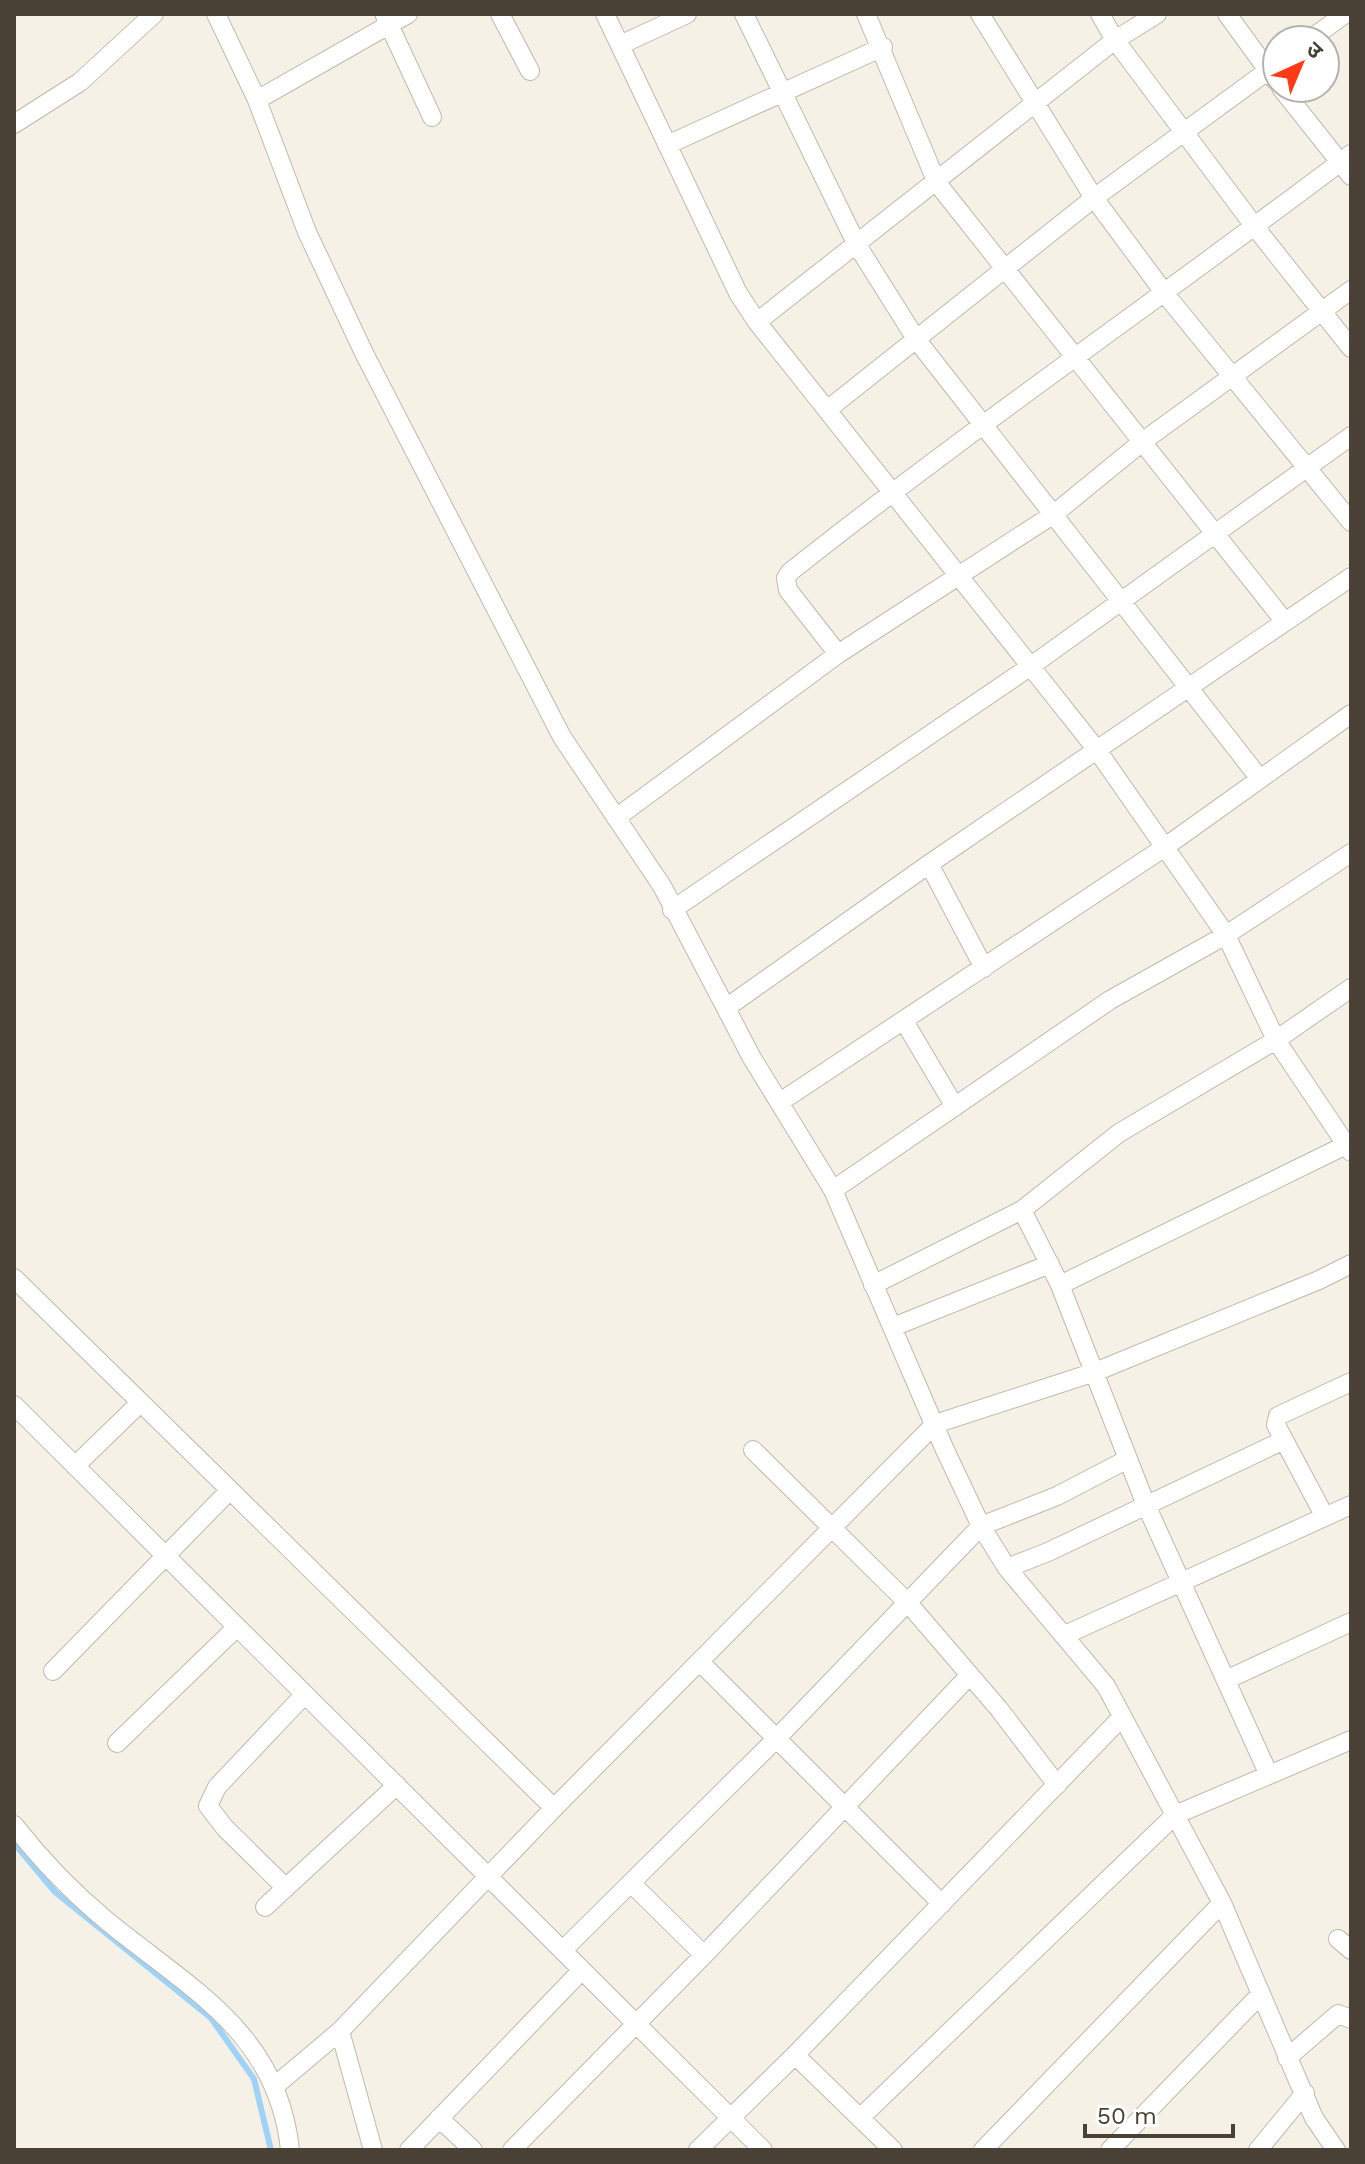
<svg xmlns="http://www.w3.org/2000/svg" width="1365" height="2164" font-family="'Work Sans','Noto Sans Devanagari',sans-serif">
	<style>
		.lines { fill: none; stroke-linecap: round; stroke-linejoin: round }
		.stream { stroke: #9fd2f7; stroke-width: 6 }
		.minor-casing { stroke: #c2b9a9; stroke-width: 20 }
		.minor { stroke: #fff; stroke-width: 18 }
	</style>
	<rect width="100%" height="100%" fill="#f5f1e7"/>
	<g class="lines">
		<path class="stream" d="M14,1843l41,49 156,126 43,61 17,71"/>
		<defs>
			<path id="minor" d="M216,14l41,86 50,132 57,121 198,384 100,149 90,172 81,132 112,260 36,76 26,42 99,118 116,217 92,215 22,32
				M500,14l30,57
				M605,14l133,279 19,29 340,428 129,185 50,105 -157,93 -97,77 -149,75
				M744,14l113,231 59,94 344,440
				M866,14l71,169 348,439
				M1157,14l-42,26 140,187 96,121
				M1227,14l48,66
				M385,16l47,101
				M1309,40l36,-26
				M620,45l67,-31
				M1277,64l-183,134 72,97 185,227
				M1281,88l70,88
				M257,100l151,-86
				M14,124l66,-42 74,-68
				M667,145l216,-98
				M757,322l358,-282 -15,-26
				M827,410l267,-212 -114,-184
				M838,654l-50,-64 -2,-12 4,-6c183,-145 375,-277 561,-418
				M616,818l222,-164 216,-140 88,-72 209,-152
				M929,864l55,104
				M672,910l359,-244 320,-230
				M1351,988l-75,52 75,112
				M726,1008l203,-144 422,-287
				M904,1021l51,86
				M780,1102l385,-255 186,-133
				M833,1190l277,-190 116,-65 125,-82
				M1022,1210l38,75 86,220 123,270
				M14,1278l540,530
				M1060,1285l286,-140
				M893,1327l157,-63
				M14,1405l749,745
				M1284,1440l41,77
				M753,1450l155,153 91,106 58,76
				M75,1466l65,-63
				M1007,1568l41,-16 236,-112 -8,-15 2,-9 73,-34
				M1065,1635l286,-130
				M700,1662l242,242
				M53,1671l177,-181
				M1228,1679l123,-57
				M117,1743l120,-116
				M14,1825c28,36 58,67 93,96 83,68 171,112 183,229
				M631,1883l73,72
				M286,1888l-61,-60 -17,-22 9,-19 88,-93
				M265,1907l132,-122
				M1338,1939l13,11
				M563,1950l214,-212 204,-212 76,-30 71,-37
				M340,2031l33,119
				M795,2055l98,95
				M1287,2058l51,-44 13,5
				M276,2085l64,-54 214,-223 381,-384 160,-52 224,-92 32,-16
				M439,2118l34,32
				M860,2118l315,-303 176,-75
				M409,2150l173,-180
				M512,2150l192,-195 266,-280
				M698,2150l97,-95 326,-337
				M983,2150l239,-247
				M1110,2150l150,-155
				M1258,2150l47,-57"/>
		</defs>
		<use href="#minor" class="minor-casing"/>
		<use href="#minor" class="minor"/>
	</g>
	<rect width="1365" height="2164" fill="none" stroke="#494135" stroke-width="32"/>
	<g transform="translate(1301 64) rotate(44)"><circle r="38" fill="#ffffff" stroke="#b6b3ae" stroke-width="2"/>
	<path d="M0-6L14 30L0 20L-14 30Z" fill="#ff3a14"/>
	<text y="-12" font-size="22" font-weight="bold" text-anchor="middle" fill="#494135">उ</text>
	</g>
	<path d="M1085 2124v12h148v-12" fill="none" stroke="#494135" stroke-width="4"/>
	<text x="1097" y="2124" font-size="24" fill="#494135" stroke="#ffffff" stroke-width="6" paint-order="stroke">50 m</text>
</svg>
